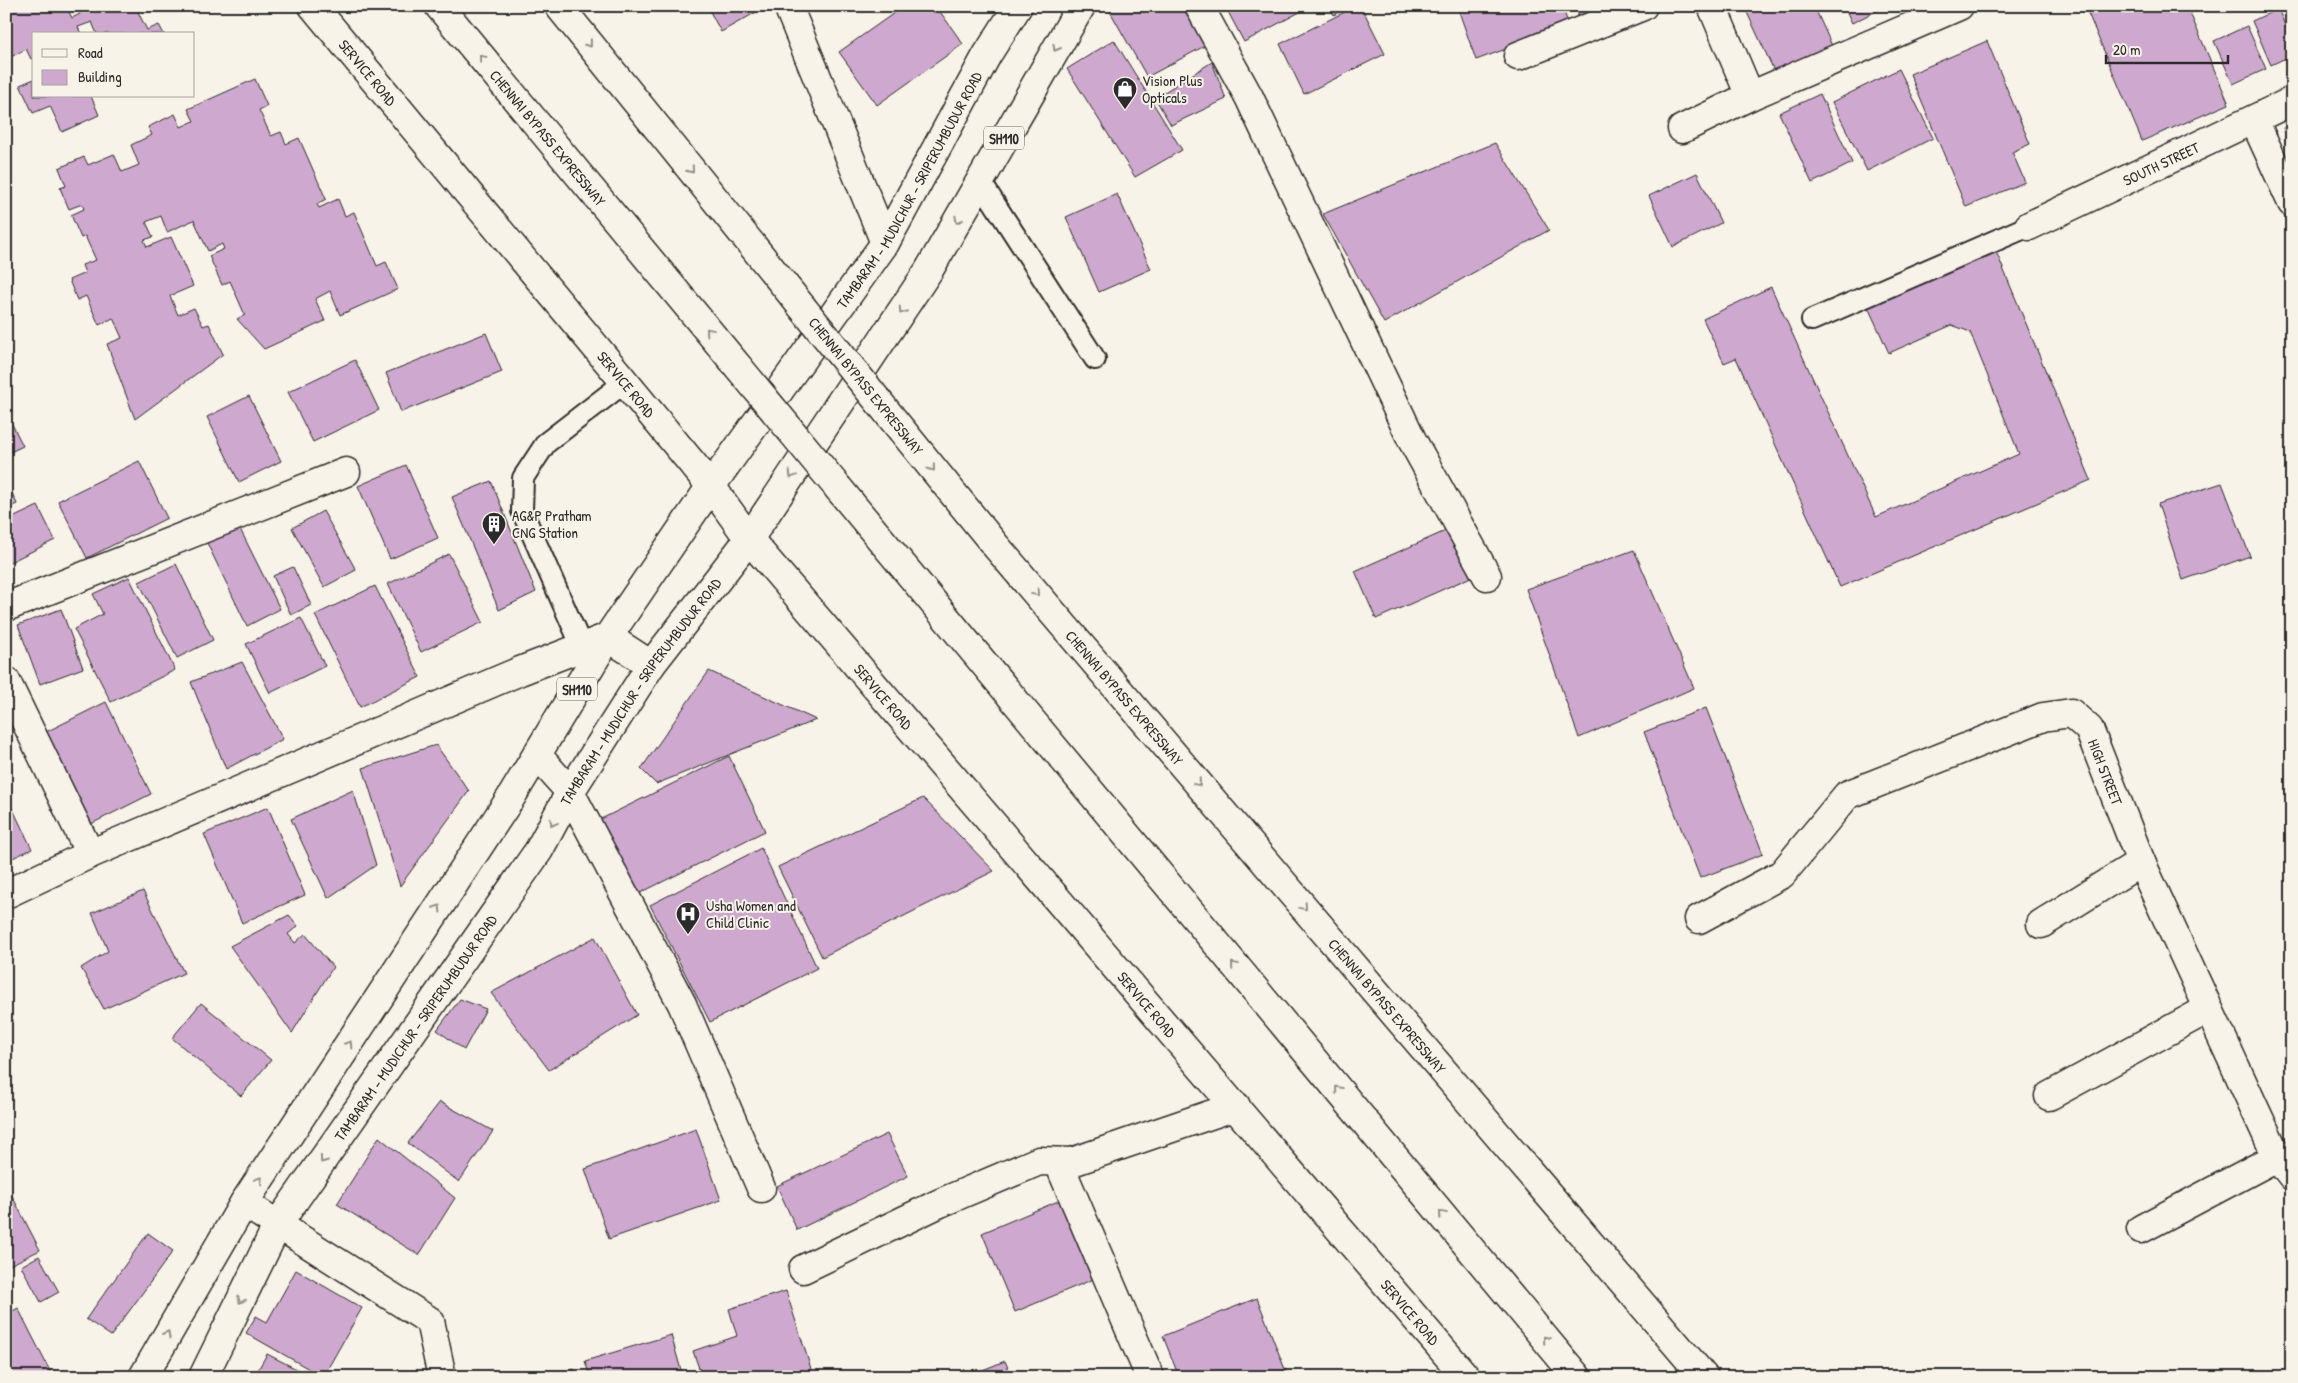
<svg xmlns="http://www.w3.org/2000/svg" width="2298" height="1383" font-family="'Patrick Hand',sans-serif">
	<style>
		.building { fill: #cfa8cf; stroke: #2b2b2b }
		.lines { fill: none; stroke-linecap: round; stroke-linejoin: round }
		.lane-casing { stroke: #2b2b2b; stroke-width: 24 }
		.street-casing { stroke: #2b2b2b; stroke-width: 31 }
		.secondary-casing { stroke: #2b2b2b; stroke-width: 31 }
		.primary-casing { stroke: #2b2b2b; stroke-width: 31 }
		.highway-casing { stroke: #2b2b2b; stroke-width: 31 }
		.lane { stroke: #f7f3e8; stroke-width: 20 }
		.street { stroke: #f7f3e8; stroke-width: 28 }
		.secondary { stroke: #f7f3e8; stroke-width: 28 }
		.primary { stroke: #f7f3e8; stroke-width: 28 }
		.highway { stroke: #f7f3e8; stroke-width: 28 }
		.highway-bridge-casing { stroke: #2b2b2b; stroke-width: 31; stroke-linecap: butt }
		.highway-bridge { stroke: #f7f3e8; stroke-width: 28 }
		.oneway { stroke: #918f8a }
		.labels { text-anchor: middle; dominant-baseline: central; stroke-width: 4; stroke-linejoin: round; paint-order: stroke }
		.shield { fill: #f7f3e8; stroke: #686764; stroke-width: 1 }
		.shield-label { font-size: 14px; font-weight: bold; fill: #2b2b2b }
		.street-label { font-size: 15px; fill: #2b2b2b; stroke: #f7f3e8 }
		.poi-label { font-size: 15px; fill: #2b2b2b; stroke: #f7f3e8; text-anchor: start }
	</style>
	<rect width="100%" height="100%" fill="#f7f3e8"/>
	<filter id="ink" filterUnits="userSpaceOnUse"><feTurbulence type="fractalNoise" baseFrequency=".02" numOctaves="2"/><feDisplacementMap in="SourceGraphic" scale="10" xChannelSelector="R" yChannelSelector="G"/><feConvolveMatrix kernelMatrix="1 2 1 2 8 2 1 2 1" color-interpolation-filters="sRGB"/></filter>
	<g filter="url(#ink)">
		<path class="building" d="M6,6h40l2,4 9,-4h9l6,12 8,-4 -4,-8h59l12,24 12,-5 5,9h-67l-5,-12 -14,5 3,7h-47v24l-3,1 -5,-10 -19,10z
			M707,6h60l-46,26z
			M904,6h32l27,38 -86,61 -38,-53z
			M1107,6h88l19,35 -67,36z
			M1225,6h86l-67,36z
			M1329,6h20l-15,9z
			M1357,6h4l24,48 -81,40 -24,-50z
			M1457,6h105l7,20 -93,34z
			M1575,6h41l-36,14z
			M1744,6h70l19,42 -57,27z
			M1844,6h42l-34,17z
			M2085,6h102l42,98 -87,37z
			M2278,9l14,32v14l-21,10 -19,-44z
			M2247,26l19,43 -33,15 -19,-43z
			M1114,40l68,110 -47,27 -68,-108z
			M1987,41l43,103 -18,8 13,30 -59,25 -56,-133z
			M1212,62l14,37 -55,26 -16,-27z
			M1899,69l34,69 -66,33 -35,-69z
			M34,79v17h57l8,19 -37,17 -12,-26 -17,7 -13,-28z
			M255,79l12,27 -8,4 12,26 10,-4 5,12 13,-6 27,61 -9,5 2,4 19,-9 7,17 9,-4 23,54 9,-4 12,27 -58,26 -10,-24 -15,8 10,22 -61,28 -27,-30 8,-4 -15,-34 -8,4 -13,-29 15,-7 -2,-5 -14,7 -14,-31 -27,12 -6,-16 -15,6 7,15 -9,3 3,7 24,-10 22,49 -23,10 8,19 16,-7 9,18 6,-2 14,30 -88,65 -28,-75 15,-6 -9,-20 -14,7 -13,-29 -9,4 -8,-20 16,-7 -3,-8 14,-5 -11,-24 -4,2 -10,-23 13,-6 -2,-5 -13,5 -9,-21 6,-2 -7,-18 25,-11 4,8 26,-11 8,18 17,-7 -8,-20 21,-10 -4,-8 27,-13 6,13 13,-6 -6,-12z
			M1820,94l32,69 -40,20 -33,-70z
			M2292,124v22l-9,-18z
			M1495,143l54,87 -165,93 -61,-109z
			M1697,173l24,50 -48,24 -24,-51z
			M1117,194l34,75 -52,23 -33,-75z
			M1995,249l96,231 -251,107 -104,-229 -12,5 -21,-44 68,-32 105,230 143,-63 -49,-122 -18,-7 -63,28 -21,-46z
			M486,333l16,39 -101,40 -15,-39z
			M355,360l24,50 -66,32 -25,-50z
			M249,396l32,65 -42,21 -32,-65z
			M6,412l17,34 -17,8z
			M139,461l28,57 -80,40 -29,-57z
			M406,465l32,73 -48,21 -32,-73z
			M6,480l11,24 -11,5z
			M491,481l45,111 -37,18 -47,-113z
			M2222,483l28,73 -67,24 -25,-76z
			M38,506l17,34 -49,24v-43z
			M323,511l33,59 -32,17 -32,-59z
			M239,527l41,82 -33,17 -40,-83z
			M1450,529l21,48 -95,42 -21,-48z
			M1634,550l60,138 -115,50 -53,-149z
			M449,554l34,68 -62,30 -33,-68z
			M176,564l37,76 -36,18 -38,-76z
			M293,567l18,38 -20,10 -18,-39z
			M129,577l46,93 -64,32 -37,-73 29,-15 -10,-20z
			M375,586l45,91 -60,30 -45,-92z
			M61,609l22,59 -43,16 -22,-59z
			M301,618l24,48 -55,27 -24,-49z
			M242,662l41,77 -57,30 -35,-87z
			M709,671l107,49 -160,64 -15,-15z
			M106,702l45,92 -60,30 -45,-92z
			M1706,708l57,146 -63,24 -56,-146z
			M436,745l33,46 -69,95 -37,-118z
			M729,756l36,75 -129,64 -37,-75z
			M353,790l23,75 -48,33 -37,-79z
			M6,795l26,54 -26,12z
			M923,798l71,73 -172,86 -44,-90z
			M268,807l37,88 -63,28 -38,-89z
			M761,848l56,120 -107,54 -60,-117z
			M143,891l41,82 -80,36 -23,-41 27,-17 -16,-38z
			M289,915l9,11 -10,8 7,9 10,-9 28,33 -41,66 -62,-87z
			M595,937l42,78 -88,55 -58,-77z
			M460,999l26,10 -22,41 -27,-20z
			M201,1003l70,57 -30,36 -69,-58z
			M440,1102l53,29 -34,51 -51,-39z
			M696,1129l25,71 -112,39 -24,-70z
			M887,1134l21,42 -111,54 -20,-44z
			M379,1137l76,61 -36,57 -82,-51z
			M6,1184l34,66 -34,17z
			M1063,1199l33,79 -81,34 -33,-79z
			M148,1233l25,18 -62,85 -25,-17z
			M39,1256l20,36 -18,10 -20,-36z
			M296,1270l66,38 -39,69 -77,-44 10,-17 11,6z
			M786,1291l27,84 -6,2h-105l-9,-26 44,-15 -8,-27z
			M1257,1298l31,79h-109l-16,-41z
			M18,1308l35,69h-47v-62z
			M671,1335l12,42h-93l-5,-16z
			M267,1354l45,23h-58z
			M1005,1361l7,16h-47z
			M574,1369l2,8h-22z"/>
		<g class="lines">
			<defs>
				<path id="lane" d="M980,181l115,178
					M1812,320l217,-94
					M582,647l-60,-136 1,-33 23,-35 79,-61"/>
				<g id="street">
					<path d="M788,6l97,237"/>
					<path d="M1199,6l50,91 163,343 75,136"/>
					<path d="M1712,6l38,90"/>
					<path d="M1518,56l125,-50"/>
					<path d="M2254,120l38,83"/>
					<path d="M1682,129l68,-33 209,-90"/>
					<path id="s1" d="M2029,226l263,-125"/>
					<path d="M6,607l340,-135"/>
					<path d="M6,681l84,173"/>
					<path d="M537,755l33,37 112,212 79,184"/>
					<path d="M6,894l84,-40 430,-183 88,-34 43,28"/>
					<path id="s2" d="M1699,919l83,-45 65,-79 196,-78 28,-4 18,16 52,133 136,295 15,19"/>
					<path d="M2041,924l100,-62"/>
					<path d="M2049,1096l159,-87"/>
					<path d="M244,1203l186,118 12,56"/>
					<path d="M2141,1229l136,-72"/>
					<path d="M803,1269l137,-66 99,-42 33,1"/>
					<path d="M1150,1377l-87,-204 9,-11 164,-56"/>
				</g>
				<g id="secondary">
					<path id="s3" d="M313,6l398,480 38,53 717,838"/>
				</g>
				<g id="primary">
					<path id="s4" d="M143,1377l101,-174 266,-404 98,-162 103,-151 174,-243 102,-188 31,-49"/>
					<path id="s5" d="M203,1377l75,-153 261,-374 31,-58 81,-127 98,-126 180,-269 152,-264"/>
				</g>
				<g id="highway">
					<path id="s6" d="M439,6l301,363"/>
					<path d="M559,6l243,301"/>
					<path id="s7" d="M891,417l104,128 709,832"/>
					<path d="M839,489l738,888"/>
				</g>
			</defs>
			<use href="#lane" class="lane-casing"/>
			<use href="#street" class="street-casing"/>
			<use href="#secondary" class="secondary-casing"/>
			<use href="#primary" class="primary-casing"/>
			<use href="#highway" class="highway-casing"/>
			<use href="#lane" class="lane"/>
			<use href="#street" class="street"/>
			<use href="#secondary" class="secondary"/>
			<use href="#primary" class="primary"/>
			<use href="#highway" class="highway"/>
			<defs>
				<path id="highway-bridge" d="M802,307l89,110
					M740,369l99,120"/>
			</defs>
			<use href="#highway-bridge" class="highway-bridge-casing"/>
			<use href="#highway-bridge" class="highway-bridge"/>
		</g>
		<defs><path id="oneway-chevron" d="M-2-3.5L2.5 0L-2 3.5" fill="none" stroke-width="1.6" stroke-linecap="round" stroke-linejoin="round" transform="scale(1.25)"/></defs>
		<g class="oneway">
			<use href="#oneway-chevron" transform="translate(589 44) rotate(51)"/>
			<use href="#oneway-chevron" transform="translate(1056 48) rotate(120)"/>
			<use href="#oneway-chevron" transform="translate(482 58) rotate(-130)"/>
			<use href="#oneway-chevron" transform="translate(691 170) rotate(51)"/>
			<use href="#oneway-chevron" transform="translate(958 220) rotate(119)"/>
			<use href="#oneway-chevron" transform="translate(902 311) rotate(124)"/>
			<use href="#oneway-chevron" transform="translate(709 331) rotate(-130)"/>
			<use href="#oneway-chevron" transform="translate(932 468) rotate(51)"/>
			<use href="#oneway-chevron" transform="translate(792 475) rotate(124)"/>
			<use href="#oneway-chevron" transform="translate(1036 593) rotate(50)"/>
			<use href="#oneway-chevron" transform="translate(1198 783) rotate(50)"/>
			<use href="#oneway-chevron" transform="translate(553 823) rotate(119)"/>
			<use href="#oneway-chevron" transform="translate(1304 907) rotate(50)"/>
			<use href="#oneway-chevron" transform="translate(438 908) rotate(-57)"/>
			<use href="#oneway-chevron" transform="translate(1234 965) rotate(-130)"/>
			<use href="#oneway-chevron" transform="translate(349 1044) rotate(-57)"/>
			<use href="#oneway-chevron" transform="translate(1338 1089) rotate(-130)"/>
			<use href="#oneway-chevron" transform="translate(323 1160) rotate(125)"/>
			<use href="#oneway-chevron" transform="translate(259 1180) rotate(-57)"/>
			<use href="#oneway-chevron" transform="translate(1442 1214) rotate(-130)"/>
			<use href="#oneway-chevron" transform="translate(241 1300) rotate(116)"/>
			<use href="#oneway-chevron" transform="translate(167 1334) rotate(-60)"/>
			<use href="#oneway-chevron" transform="translate(1546 1339) rotate(-130)"/>
		</g>
	</g>
	<defs>
		<symbol id="shop-pin" viewBox="-11 -11 22 30"><path d="M0 17L-7.5 6A9.5 9.5 0 1 1 7.5 6Z" fill="#2b2b2b" stroke="#f7f3e8"/><path d="M-5-2.5h2.3a2.7 3.5 0 0 1 5.4 0H5L5.5 6h-11ZM-1.5-2.5h3a1.5 2.3 0 0 0-3 0Z" fill="#fff"/></symbol>
		<symbol id="building-pin" viewBox="-11 -11 22 30"><path d="M0 17L-7.5 6A9.5 9.5 0 1 1 7.5 6Z" fill="#2b2b2b" stroke="#f7f3e8"/><path d="M-4-6H4V6H1V3H-1V6H-4ZM-2.5-4.3h1.7v1.8h-1.7ZM.8-4.3h1.7v1.8H.8ZM-2.5-1h1.7V.8h-1.7ZM.8-1h1.7V.8H.8Z" fill="#fff"/></symbol>
		<symbol id="hospital-pin" viewBox="-11 -11 22 30"><path d="M0 17L-7.5 6A9.5 9.5 0 1 1 7.5 6Z" fill="#2b2b2b" stroke="#f7f3e8"/><path d="M-5-5h3v3.5h4V-5h3V5h-3V1.5h-4V5h-3Z" fill="#fff"/></symbol>
	</defs>
	<g fill-rule="evenodd">
		<use href="#shop-pin" x="1111" y="75" width="28" height="38"/>
		<use href="#building-pin" x="480" y="510" width="28" height="38"/>
		<use href="#hospital-pin" x="674" y="900" width="28" height="38"/>
	</g>
	<g class="labels">
		<g class="shield">
			<rect x="984" y="126.5" width="40" height="23" rx="4"/>
			<rect x="557" y="677.5" width="40" height="23" rx="4"/>
		</g>
		<g class="shield-label">
			<text x="1004" y="138">SH110</text>
			<text x="577" y="689">SH110</text>
		</g>
		<g class="street-label">
			<text stroke="none"><textPath href="#s3" startOffset="86">SERVICE ROAD</textPath></text>
			<text stroke="none"><textPath href="#s6" startOffset="171">CHENNAI BYPASS EXPRESSWAY</textPath></text>
			<text stroke="none"><textPath href="#s1" startOffset="146">SOUTH STREET</textPath></text>
			<text stroke="none"><textPath href="#s4" startOffset="1414">TAMBARAM - MUDICHUR - SRIPERUMBUDUR ROAD</textPath></text>
			<text stroke="none"><textPath href="#s3" startOffset="491">SERVICE ROAD</textPath></text>
			<text transform="translate(866 386) rotate(51)">CHENNAI BYPASS EXPRESSWAY</text>
			<text stroke="none"><textPath href="#s5" startOffset="815">TAMBARAM - MUDICHUR - SRIPERUMBUDUR ROAD</textPath></text>
			<text stroke="none"><textPath href="#s3" startOffset="896">SERVICE ROAD</textPath></text>
			<text stroke="none"><textPath href="#s7" startOffset="365">CHENNAI BYPASS EXPRESSWAY</textPath></text>
			<text stroke="none"><textPath href="#s2" startOffset="506">HIGH STREET</textPath></text>
			<text stroke="none"><textPath href="#s3" startOffset="1301">SERVICE ROAD</textPath></text>
			<text stroke="none"><textPath href="#s7" startOffset="770">CHENNAI BYPASS EXPRESSWAY</textPath></text>
			<text stroke="none"><textPath href="#s5" startOffset="410">TAMBARAM - MUDICHUR - SRIPERUMBUDUR ROAD</textPath></text>
			<text stroke="none"><textPath href="#s3" startOffset="1706">SERVICE ROAD</textPath></text>
		</g>
		<g class="poi-label">
			<text x="1142" y="80">Vision Plus<tspan x="1142" dy="17">Opticals</tspan></text>
			<text x="512" y="515">AG&amp;P Pratham<tspan x="512" dy="17">CNG Station</tspan></text>
			<text x="706" y="905">Usha Women and<tspan x="706" dy="17">Child Clinic</tspan></text>
		</g>
	</g>
	<rect width="2298" height="1383" fill="none" stroke="#f7f3e8" stroke-width="25"/>
	<rect x="12" y="12" width="2273" height="1358" fill="none" stroke="#2b2b2b" stroke-width="2" filter="url(#ink)"/>
	<rect x="32" y="32" width="162" height="65" fill="#f7f3e8" stroke="#a5a39c"/>
	<rect x="42" y="49" width="25" height="8" fill="#f7f3e8" stroke="#a5a39c"/>
	<text x="78" y="58" font-size="15" fill="#2b2b2b">Road</text>
	<rect x="42" y="70" width="25" height="15" fill="#cfa8cf" stroke="#a5a39c"/>
	<text x="78" y="82" font-size="15" fill="#2b2b2b">Building</text>
	<path d="M2106 55v8h122v-8" fill="none" stroke="#2b2b2b" stroke-width="2.5"/>
	<text x="2113" y="55" font-size="15" fill="#2b2b2b" stroke="#f7f3e8" stroke-width="4" paint-order="stroke">20 m</text>
</svg>
